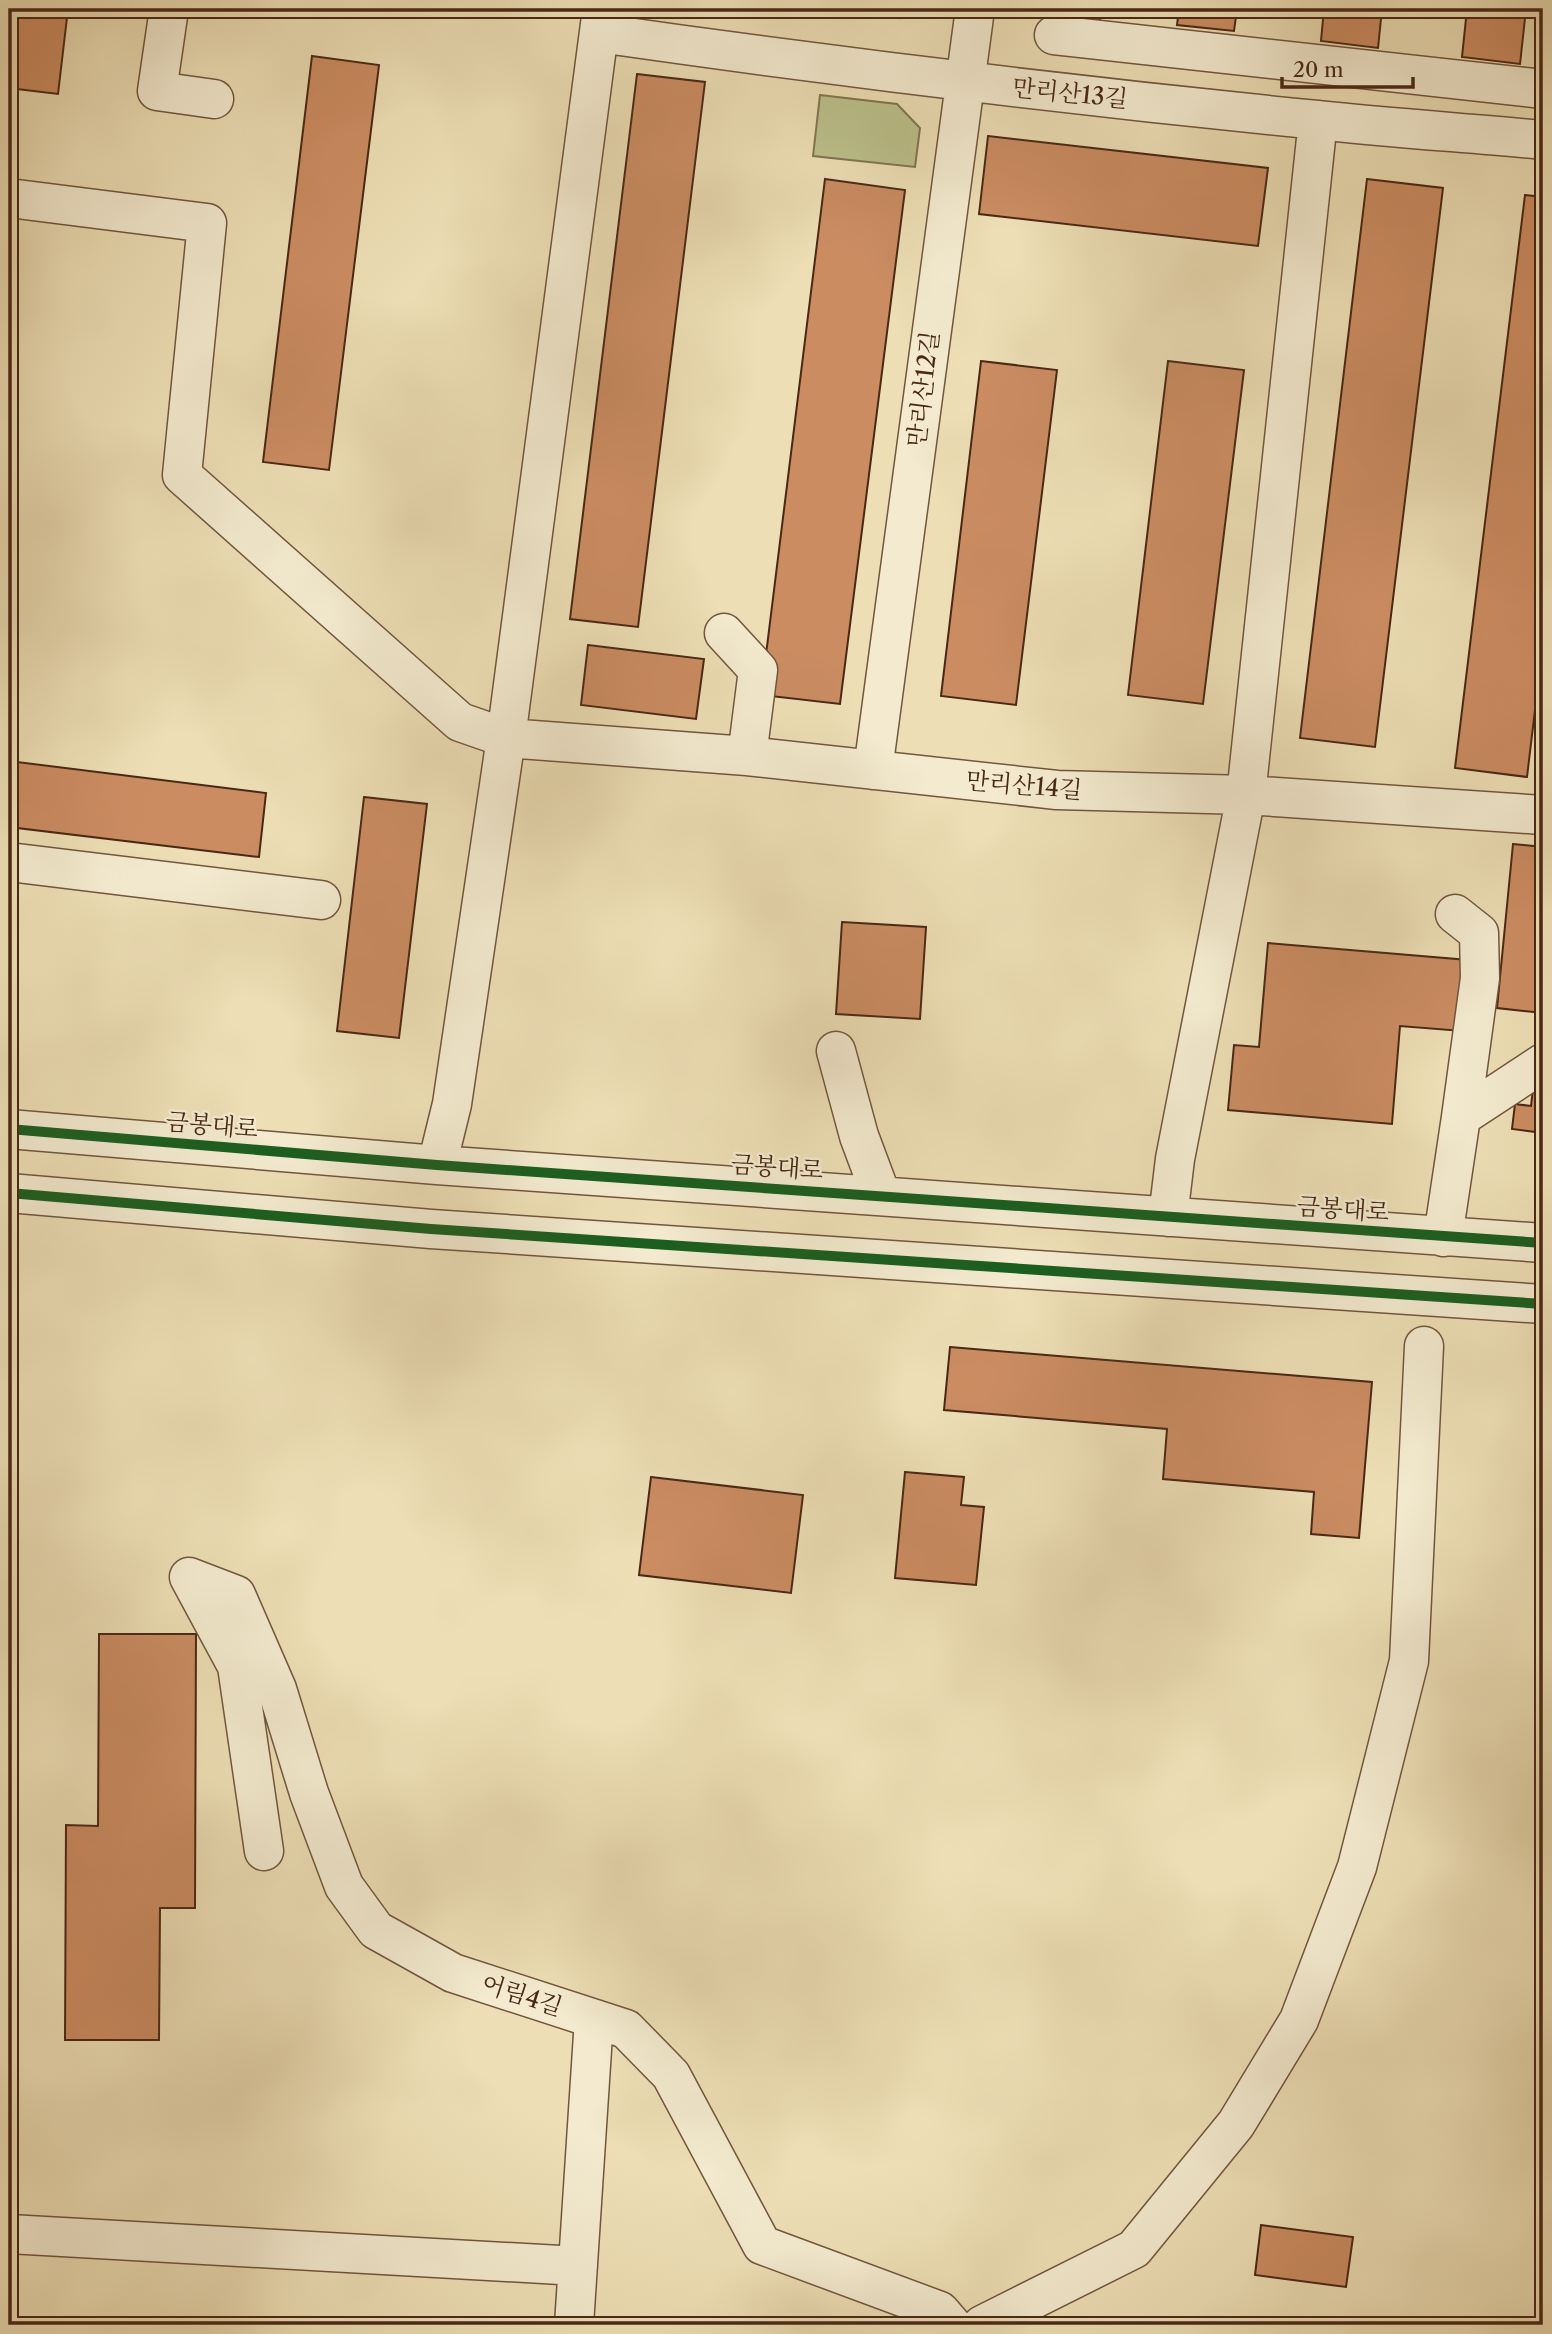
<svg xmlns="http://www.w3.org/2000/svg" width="1552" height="2334" font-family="'Libre Caslon Text','Noto Serif KR',serif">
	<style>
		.green { fill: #bbc08b; stroke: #827450; stroke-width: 2 }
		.building { fill: #cb8c62; stroke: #492815; stroke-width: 2 }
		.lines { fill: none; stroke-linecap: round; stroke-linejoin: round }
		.minor-casing { stroke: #72563d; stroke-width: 41 }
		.minor { stroke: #f3eacf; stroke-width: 38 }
		.cycleway-casing { stroke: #f3eacf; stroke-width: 15 }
		.cycleway { stroke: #1b5e20; stroke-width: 10 }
		.labels { text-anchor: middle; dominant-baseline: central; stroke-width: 5; stroke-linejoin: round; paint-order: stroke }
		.street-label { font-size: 24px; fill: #492815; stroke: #f3eacf }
	</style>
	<rect width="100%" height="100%" fill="#eddeb5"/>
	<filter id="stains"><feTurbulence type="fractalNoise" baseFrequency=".00286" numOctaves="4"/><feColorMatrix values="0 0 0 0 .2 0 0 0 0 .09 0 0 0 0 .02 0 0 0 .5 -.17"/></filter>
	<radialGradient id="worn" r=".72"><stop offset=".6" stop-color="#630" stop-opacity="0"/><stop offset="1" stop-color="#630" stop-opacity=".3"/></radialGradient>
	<path class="green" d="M820,95l77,9 23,24 -5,39 -102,-11z"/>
	<path class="building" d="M9,9h59l-10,85 -49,-6z
		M835,9h66l-1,9z
		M1043,9h58l-1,10 -57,-6z
		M1179,9h58l-3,22 -57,-6z
		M1324,9h58l-4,39 -57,-7z
		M1467,9h59l-6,55 -58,-7z
		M312,56l67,9 -50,405 -66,-8z
		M637,74l68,8 -67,545 -68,-8z
		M988,136l280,32 -10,78 -279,-32z
		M825,179l80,11 -65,514 -79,-9z
		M1367,179l76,9 -68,559 -75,-9z
		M1525,195l18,2v446l-16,134 -72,-9z
		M981,361l76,9 -41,335 -75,-9z
		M1168,361l76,9 -41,334 -75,-9z
		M588,645l116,14 -8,60 -115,-14z
		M9,761l257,32 -7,64 -250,-30z
		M364,797l63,7 -28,234 -62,-7z
		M1513,844l30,3v166l-46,-5z
		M842,922l84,5 -6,92 -84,-5z
		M1268,943l200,17 -6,71 -62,-5 -8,98 -164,-14 6,-65 25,2z
		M1543,1080v53l-31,-4 3,-25 16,2 2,-17z
		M950,1347l422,35 -13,156 -48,-4 3,-42 -151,-13 4,-50 -223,-19z
		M905,1472l59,5 -3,28 23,2 -8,78 -81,-7z
		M651,1477l152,18 -12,98 -152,-18z
		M99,1634h97l-1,274h-35l-1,132h-94l1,-215 32,1z
		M1261,2225l92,12 -7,50 -91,-12z"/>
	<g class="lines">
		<defs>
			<path id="minor" d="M169,9l-12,82 57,8
				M599,33c238,34 478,63 718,87 75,8 151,13 226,20
				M1054,35l489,54
				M9,198l198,25 -25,252 278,247 46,16 241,18 310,34 189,5 297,20
				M724,633l34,37 -11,86
				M873,770l102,-761
				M9,862l312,38
				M1455,914l24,19 1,45 -19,139
				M836,1051l23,85 22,59
				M9,1129l428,36 1106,78
				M437,1165l15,-61 54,-366 96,-729
				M9,1193l422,36 1112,75
				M1168,1217l7,-58 71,-364 72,-675
				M1443,1237l18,-120 82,-54
				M189,1577l47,18 41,94 32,104 35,93 32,44 77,43 173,56 45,46 91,170 178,66 12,14
				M189,1577l48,89 27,185
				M9,2234l569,32
				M574,2325l20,-306
				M982,2325l152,-76 102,-125 63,-104 58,-153 52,-206 15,-315"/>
		</defs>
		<use href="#minor" class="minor-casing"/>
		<use href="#minor" class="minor"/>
		<defs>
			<path id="cycleway" d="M9,1129l428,36 1106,78
				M9,1193l422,36 1112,75"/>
		</defs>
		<use href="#cycleway" class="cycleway-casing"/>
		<use href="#cycleway" class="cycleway"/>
	</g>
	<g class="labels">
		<g class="street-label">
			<text transform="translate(1070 93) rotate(6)">만리산13길</text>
			<text transform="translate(923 389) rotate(-83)">만리산12길</text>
			<text transform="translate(1024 785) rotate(5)">만리산14길</text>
			<text transform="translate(212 1125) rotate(5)">금봉대로</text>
			<text transform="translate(777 1167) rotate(4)">금봉대로</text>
			<text transform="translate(1343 1209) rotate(4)">금봉대로</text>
			<text transform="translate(522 1995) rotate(18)">어림4길</text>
		</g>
	</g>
	<rect width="1552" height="2334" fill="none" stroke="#eddeb5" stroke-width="35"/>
	<rect x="10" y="10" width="1531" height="2313" fill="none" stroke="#492815" stroke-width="3.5"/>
	<rect x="18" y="18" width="1517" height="2299" fill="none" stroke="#492815" stroke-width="2"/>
	<path d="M1282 77v10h131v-10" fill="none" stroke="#492815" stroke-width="3.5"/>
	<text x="1293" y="77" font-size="21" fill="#492815" stroke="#f3eacf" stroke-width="5" paint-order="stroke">20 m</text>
	<rect width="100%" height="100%" filter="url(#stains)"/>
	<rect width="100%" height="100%" fill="url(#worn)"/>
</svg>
